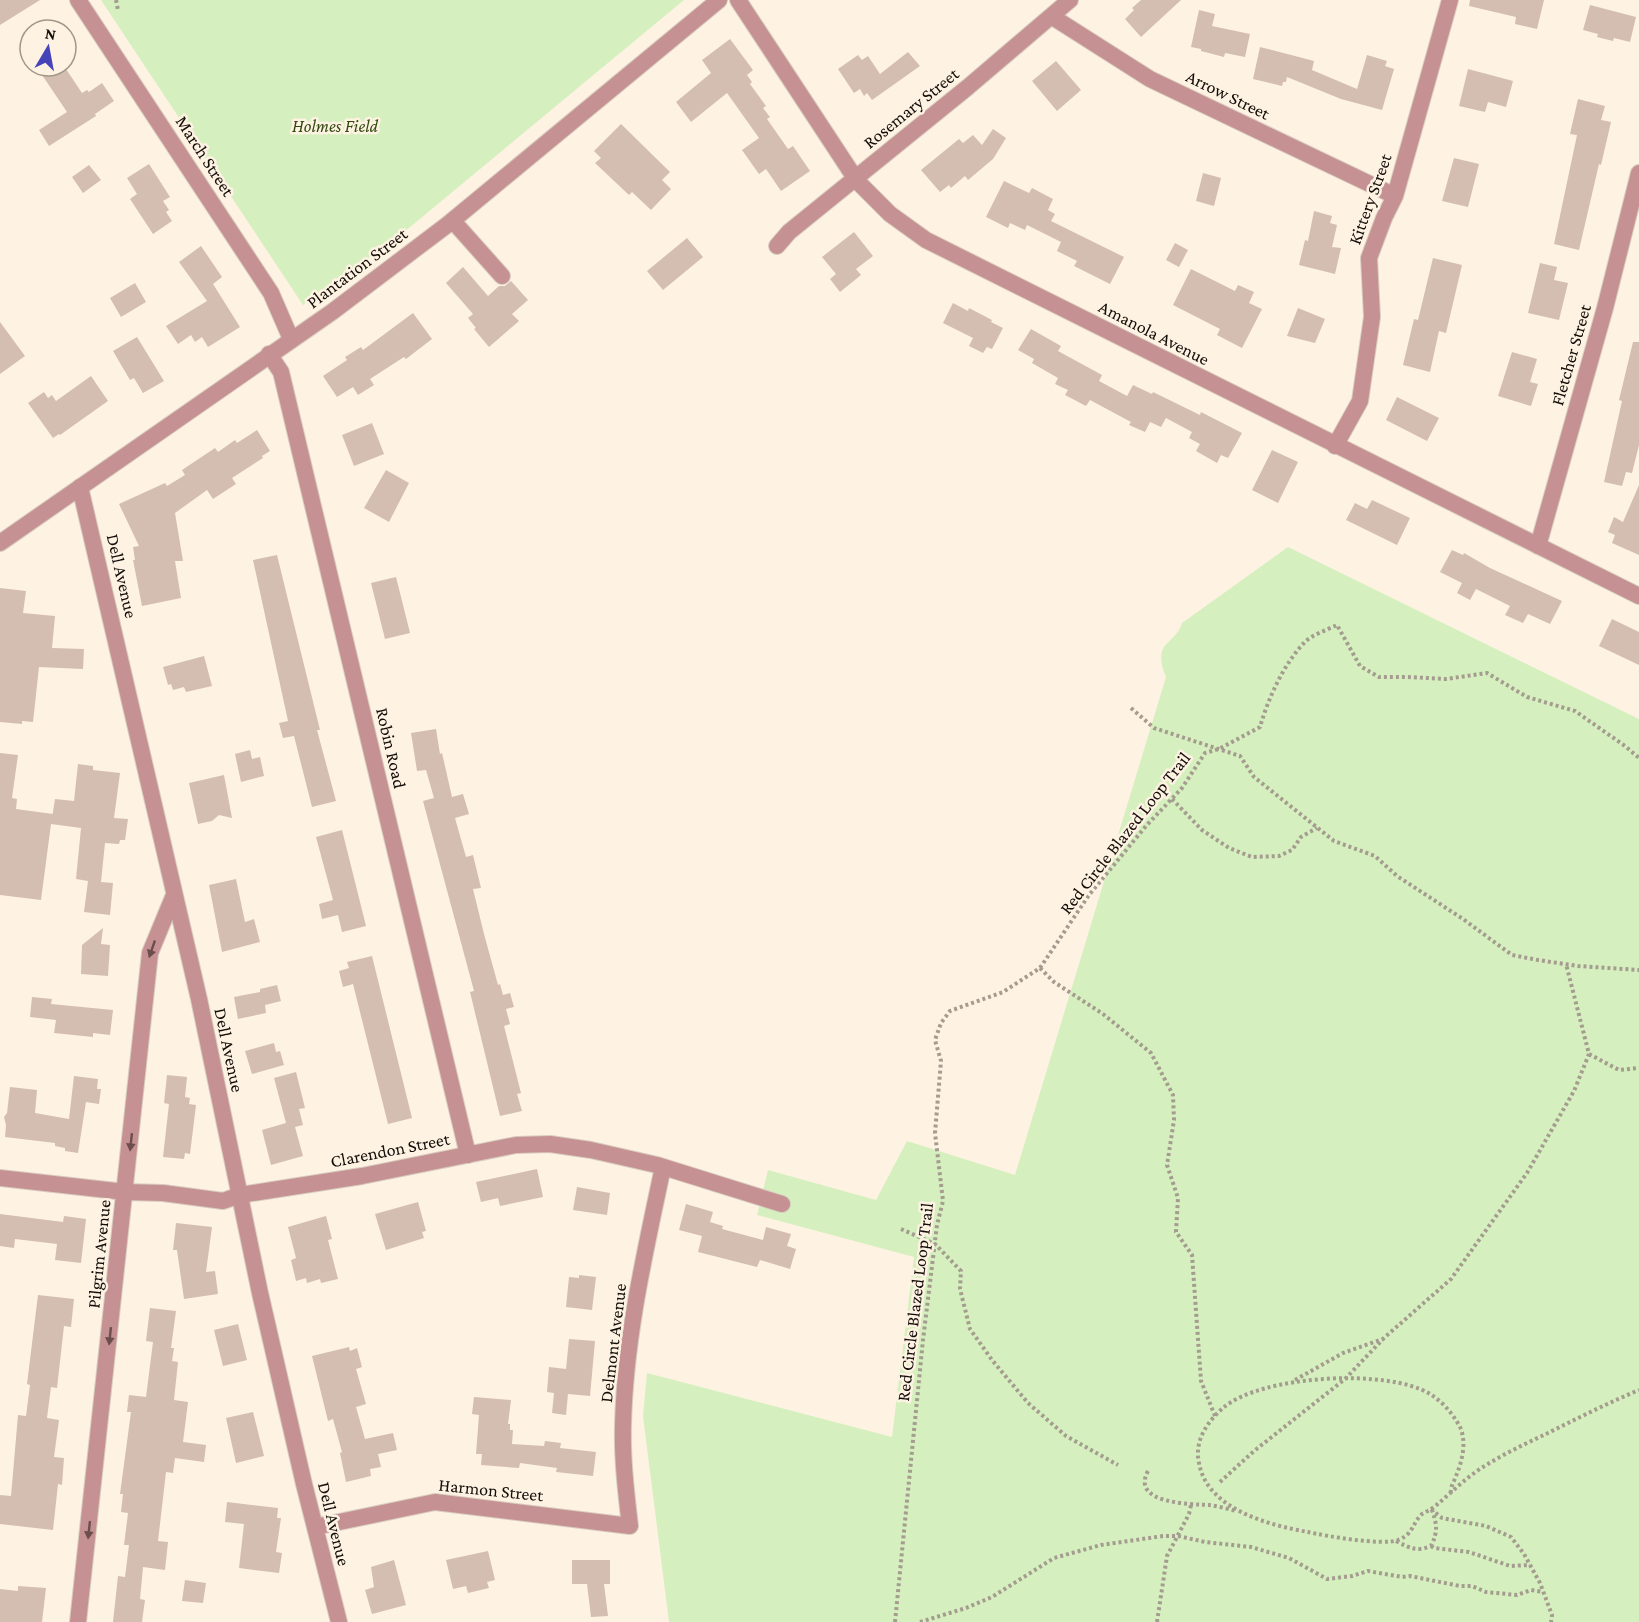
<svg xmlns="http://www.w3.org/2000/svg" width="1639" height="1622" font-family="'Crimson Pro',serif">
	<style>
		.green { fill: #d5f0be }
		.building { fill: #d4beb2 }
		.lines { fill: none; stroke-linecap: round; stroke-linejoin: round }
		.minor-casing { stroke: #d8cdc0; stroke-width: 18 }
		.tertiary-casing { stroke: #d8cdc0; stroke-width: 18 }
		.path { stroke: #a59c90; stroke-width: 4; stroke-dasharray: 3 3; stroke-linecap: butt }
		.minor { stroke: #c69192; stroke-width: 16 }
		.tertiary { stroke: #c69192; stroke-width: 16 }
		.oneway { fill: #6c4f4c }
		.labels { text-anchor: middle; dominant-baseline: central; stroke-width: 5; stroke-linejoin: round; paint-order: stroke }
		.street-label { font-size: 18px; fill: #120d07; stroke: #fef2e3 }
		.park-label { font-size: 18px; font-style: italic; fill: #304a0d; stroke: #fef2e3 }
	</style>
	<rect width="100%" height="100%" fill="#fef2e3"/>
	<path class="green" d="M101,0h583l-286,237 -95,68z
		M1288,547l351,172v903h-970l-26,-206 4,-43 245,64 22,-180 -157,-42 11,-45 108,30 31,-59 108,34 151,-498c-15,-37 9,-31 16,-54z"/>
	<path class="building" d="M0,0h40l-40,25z
		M1141,0h40l-40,37 -16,-18 9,-9 -2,-2z
		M1470,0h74l-7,29 -22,-5 1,-7 -47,-11z
		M1590,5l46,12 -6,25 -16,-4 -1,3 -16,-4 1,-3 -15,-4z
		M1199,10l16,4 -3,12 38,8 -5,23 -20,-4 -1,4 -23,-6v-2l-10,-2z
		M730,39l23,31 -6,5 5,7 -2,2 16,22 -3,2 7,9 -3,2 21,30 5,-3 17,25 -29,20 -15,-22 -7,5 -17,-24 17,-12 -32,-45 -36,29 -15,-20 35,-29 -9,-13z
		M1260,47l54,14 -2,9 45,19 10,-34 20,6 -2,5 9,3 -12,41 -41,-11 -54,-22 -1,5h-3l-1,4 -29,-7z
		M908,52l12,14 -48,34 -5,-7 -3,3 -4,-7 -6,4 -16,-24 20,-14 4,5 6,-4 12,18z
		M1056,61l25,29 -24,21 -25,-30z
		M36,66h28l18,27 5,-3 2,2 13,-9 12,18 -19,13 1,2 -47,30 -10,-16 28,-18z
		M1468,69l45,12 -7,26 -18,-5 -3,10 -26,-6z
		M1578,99l27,7 -4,14 10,2 -10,43 -2,-1 -20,86 -25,-6 23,-109 -7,-1z
		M621,124l49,48 -8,8 9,9 -20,21 -19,-18 -3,3 -34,-32 6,-5 -7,-7z
		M993,129l13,9 -13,21 -25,21 -3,-4 -14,12 -2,-3 -9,7 -19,-22 38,-31 4,4 10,-8 9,10z
		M1454,158l25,6 -11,43 -26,-6z
		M149,164l21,33 -7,4 6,9 -3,2 6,9 -19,13 -23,-35 7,-5 -10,-16z
		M89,165l12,15 -18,13 -11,-16z
		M1203,173l18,5 -7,28 -18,-5z
		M1004,181l25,12 3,-5 21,11 -5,11 7,4 -4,7 73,36 -14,27 -36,-18 3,-5 -20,-10 4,-9 -34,-17 -2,5 -15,-7 -2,5 -22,-11z
		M1314,211l18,5 -2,7 7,2 -5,22 9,1 -6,26 -36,-9 6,-25 3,1z
		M854,232l19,24 -17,13 5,6 -21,17 -10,-13 6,-5 -14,-17z
		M687,238l16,19 -40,33 -16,-19z
		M1175,243l13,7 -9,17 -13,-7z
		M201,246l21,31 -9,7 27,43 -32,20 -6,-10 -7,5 -4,-7 -13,9 -12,-18 41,-25 -28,-39z
		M1433,258l29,7 -16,68 -7,-2 -9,41 -27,-7 11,-46 4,1z
		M1540,263l17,4 -3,13 14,3 -9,37 -31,-7z
		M463,267l25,29 11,-10h6l6,-5 17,19 -16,14 7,7 -30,26 -15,-18 2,-1 -8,-10 5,-4 -27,-31z
		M1191,269l44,22 3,-6 16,7 -5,11 13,6 -20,39 -25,-13 3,-6 -47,-24z
		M135,283l11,19 -25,15 -11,-19z
		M953,303l15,8 1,-3 23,12 -1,2 12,6 -11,21 -5,-2 -4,6 -14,-7 4,-8 -30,-15z
		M1298,308l27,11 -10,24 -28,-7z
		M413,313l19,26 -26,20 -2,-2 -34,22 4,6 -16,10 -5,-8 -16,10 -14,-21 24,-16 -2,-3 16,-10 2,3z
		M0,322l25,34 -25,18z
		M1031,329l30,17 -3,5 44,24 -3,6 28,15 6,-11 19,9 1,-2 47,23 1,-3 41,21 -14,25 -7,-3 -4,8 -21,-12 4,-7 -11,-6 3,-6 -26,-14 -5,9 -11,-5 -5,10 -16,-7 2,-3 -41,-22 -4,6 -21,-11 3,-5 -13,-6 3,-6 -26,-15 2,-4 -16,-9z
		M137,337l27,44 -21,12 -9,-15 -4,2 -17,-29z
		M1633,342h6v103l-7,28 -6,-1 -4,14 -18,-4 18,-81 -3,-1z
		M1512,352l25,7 -7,23 8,2 -7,22 -33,-10z
		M91,376l17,25 -48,34 -1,-1 -6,4 -25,-35 16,-11 4,6 4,-3 4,6z
		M1397,397l42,21 -12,23 -41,-21z
		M372,423l12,31 -30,12 -12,-31z
		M257,430l13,21 -8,5 1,2 -31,20 4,6 -23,15 -6,-9 -32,23 8,48h-8l6,37 -39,8 -9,-46h2l-2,-13 6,-1 -20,-42 46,-21 2,3 18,-11 -3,-5 33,-22 3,4 17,-12 2,3z
		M1272,450l26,12 -20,41 -26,-13z
		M386,470l23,13 -20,39 -25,-14z
		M1639,485v70l-27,-12 3,-8 -7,-3 6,-15 9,5z
		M1372,500l38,18 -13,27 -51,-25 9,-17 12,6z
		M1452,550l11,5 1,-2 26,15 72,33 -12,23 -22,-10 -5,9 -18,-8 5,-9 -34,-17 -6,11 -13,-7 5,-10 -22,-11z
		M277,555l43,175h-3l19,71 -24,6 -18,-71 -11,2 -4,-15 9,-2 -35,-161z
		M396,577l14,56 -25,6 -14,-56z
		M0,588l26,3 -3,22 32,3 -3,32 32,1 -1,20 -44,-2 -6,55 -11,-1v3l-22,-2z
		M1612,619l27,13v33l-40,-19z
		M204,656l8,30 -26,6 -2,-5 -11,3 -2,-6 -3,1 -5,-18z
		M436,729l4,25 2,-1 10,44 11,-3 6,20 -14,4 11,39 7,-2 8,33 -8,1 11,45 14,51 2,-1 3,11 7,-2 4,14 -8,2 4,15 -6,2 17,67 -4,1 5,17 -22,5 -30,-124 4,-1 -51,-190 11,-3 -8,-28 -9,1 -6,-38z
		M250,750l2,9 8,-2 4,19 -23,6 -6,-28z
		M0,753l18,2 -6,43 5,1 -1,10 37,5 -1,4 3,-19 19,2 4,-37 15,2v4l27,3 -6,45 14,1 -3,21h-5l-1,4 -14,-1 -4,39 12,1 -3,32 -26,-3 4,-31 -12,-2 5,-51 -30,-4 -10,76 -41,-5z
		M224,775l8,43 -13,-3 -7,6 -14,3 -9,-41z
		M342,830l24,96 -24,6 -4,-17 -16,4 -3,-15 14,-4 -17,-63z
		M236,879l9,43 9,-3 6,23 -38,10 -13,-67z
		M103,928l-2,16 9,1 -2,31 -27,-2 1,-29z
		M372,956l40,162 -24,6 -35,-140 -10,3 -4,-16 10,-3 -2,-6z
		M277,985l4,16 -16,4 1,8 -28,6 -4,-22 26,-5v-3z
		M32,997l20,2 -1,5 62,6 -3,25 -17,-2v4l-39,-4 2,-13 -26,-3z
		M274,1043l2,9 4,-1 4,14 -32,9 -7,-23z
		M296,1072l9,36 -6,1 4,16 -8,2 8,29 -32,9 -9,-35 24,-7 -12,-45z
		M167,1075l20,2 -2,20 5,1 -1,6 7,1 -6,49 -5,-1 -1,6 -21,-2 6,-53 -5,-1z
		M74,1076l24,3 -1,10h4l-2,15 -13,-2 -8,51 -13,-2v-3l-10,-2v-3l-50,-6 1,-12 -2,-8 3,-4 3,-26 27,3 -2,23 34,6z
		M537,1169l6,28 -43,9 -2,-8 -17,4 -5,-20z
		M577,1187l33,6 -3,22 -34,-5z
		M418,1202l8,29 -4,1 2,6 -38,12 -11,-36z
		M686,1204l27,8 -3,10 13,4 -1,3 41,11 3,-13 25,7 -4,12 9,3 -6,20 -30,-9 -3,7 -59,-15 4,-16 -23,-6z
		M0,1214l63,8 1,-6 22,3 -5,44 -26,-3 2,-16 -42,-5 -1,9 -14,-2z
		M326,1216l6,23 -4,1 10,39 -17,4 -1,-4 -13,4 -1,-5 -10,3 -5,-21 5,-2 -8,-31z
		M176,1223l36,4 -6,45 9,-1 3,23 -34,5 -7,-49h-4z
		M579,1275l17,2 -4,33 -26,-3 3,-30 10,1z
		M38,1295l36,4 -3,28 -7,-1 -7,62 -6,-1 -4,31 12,2 -5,37 10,1 -2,27 -4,-1 -5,46 -53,-6v-29l11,1 7,-81 8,1 4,-31 -3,-1z
		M150,1308l26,3 -5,37h3l-2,13 6,1 -4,38 14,2 -5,40 23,3 -2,17 -29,-4 -2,15 -7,-1 -8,69 10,1 -3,28 -22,-3 -3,32 5,1 -3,22h-29l5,-46 7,1 4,-32h-5l4,-32 -7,-1 2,-18h-3l11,-82h-4l2,-17 17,2 7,-55 -7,-1z
		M238,1324l9,36 -24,6 -9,-36z
		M569,1339l26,2 -5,55 -22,-2 -2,21 -14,-2 2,-20 -7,-1 2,-25 17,2z
		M349,1347l1,4 7,-3 5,19 -6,2 10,35 -10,3 9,32 28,-6 4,17 -19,4 3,13 -11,2 1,7 -25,6 -6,-29 2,-1 -9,-33 -5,2 -16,-65z
		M474,1397l37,3 -3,24h2v6h3l-1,14 32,2 1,-5 16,2 -1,5 36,4 -3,24 -37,-4 1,-4 -37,-5 -1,5 -38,-3 1,-11h-6l3,-39 -7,-1z
		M253,1412l11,44 -28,7 -10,-45z
		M227,1502l51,6 -1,10h4l-5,34 6,1 -3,20 -40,-5 5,-44 -19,-2z
		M488,1551l7,29 -8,2 2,6 -21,5 -2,-7 -13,3 -7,-29z
		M394,1560l12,45 -34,9 -7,-24 9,-3 -3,-20z
		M572,1560h38v24h-6l4,32 -17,1 -4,-33h-15z
		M185,1580l21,3 -3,20 -21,-2z
		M18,1586l28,2 -4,34h-42v-33l18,2z"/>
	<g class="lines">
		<defs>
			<path id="minor" d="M78,0l193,293 20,46
				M738,0l119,181 33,33 36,26 713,356
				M1051,16l99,63 245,117
				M453,221l49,55
				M777,246l12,-14 179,-145 102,-87
				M269,354l12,18 187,783
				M1335,446l25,-45 12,-84 -3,-59 15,-40 11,-22 55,-196
				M80,487l119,512 61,294 44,191 35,138
				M1538,546l67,-238 34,-135
				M0,1178l125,14 38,1 60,8 17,-6 122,-19 154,-31 34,-1 41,6 66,15 125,39
				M315,1527l120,-25 195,24c-4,-34 -8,-68 -7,-101 2,-87 22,-173 40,-258
				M78,1622l72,-669 24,-58"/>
			<path id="tertiary" d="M0,543l332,-231 115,-87 272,-225"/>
		</defs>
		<use href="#minor" class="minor-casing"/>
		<use href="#tertiary" class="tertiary-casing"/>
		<path class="path" d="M116,0l2,10
			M1131,708l23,20 86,28 14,21 80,64 41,15 22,20 66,43 49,36 26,5 40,6 61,4
			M1172,799l30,31 27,18 23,9 27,-1 13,-6 9,-13 16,-9
			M1040,968l14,14 49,32 48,39 22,42 1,25 -7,45 11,33 -2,34 16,23 9,126 14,35
			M1589,1054l30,16 20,-2
			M901,1229l34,15 26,27 -1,18 10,40 22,31 36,43 38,33 52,29
			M1295,1380l48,-27 40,-14
			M1148,1471c-18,33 43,33 61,34 9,1 19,4 27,6
			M1220,1482l34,-31 91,-72 39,-41 67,-59 76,-106 47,-82 15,-37 -23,-90
			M1451,1493c-1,-6 3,-11 5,-17 6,-15 11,-33 4,-49 -7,-13 -17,-25 -30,-33 -42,-26 -169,-19 -207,14 -16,14 -29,33 -24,55 8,46 69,62 109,69 18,4 74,14 90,8 16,-6 14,-17 24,-26 4,-2 8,-4 12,-7 15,-12 29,-27 46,-38 21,-14 45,-25 68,-36 30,-15 60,-30 91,-43
			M1431,1509l11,9 44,8 25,11 13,17 16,29 12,32 -1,7
			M1396,1541c14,7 20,11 35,5 7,-14 6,-22 1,-36
			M1431,1546l3,2 35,4 41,14 20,-1
			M895,1622l28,-282 14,-115 6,-24 -8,-68 6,-72 -6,-21 6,-17 9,-12 53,-19 37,-24 49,-73 57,-69 36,-38 23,-35 14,-4 41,-22c8,-28 23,-62 44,-84 7,-8 23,-13 33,-18l23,41 19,11h29l38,2 41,-6 40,24 48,14 50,35 14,12
			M920,1622l46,-14 26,-11 62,-39 47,-13 62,-9h15l27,6 46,5 38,11 38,21 25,-3 16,-5 34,6 8,-1 50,10h12l14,6 31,3 14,-5 12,2
			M1157,1622l10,-66 22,-42 2,-9"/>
		<use href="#minor" class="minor"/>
		<use href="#tertiary" class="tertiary"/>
	</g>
	<defs><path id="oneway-solid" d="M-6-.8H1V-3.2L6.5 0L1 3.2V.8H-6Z" transform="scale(1.5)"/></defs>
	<g class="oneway">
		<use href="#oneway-solid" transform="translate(152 949) rotate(109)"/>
		<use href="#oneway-solid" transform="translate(131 1142) rotate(96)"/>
		<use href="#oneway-solid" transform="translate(110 1336) rotate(96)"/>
		<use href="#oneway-solid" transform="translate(89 1530) rotate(96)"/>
	</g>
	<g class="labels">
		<g class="street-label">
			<text transform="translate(1228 95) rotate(26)">Arrow Street</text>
			<text transform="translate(911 108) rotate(-39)">Rosemary Street</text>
			<text transform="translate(205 156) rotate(57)">March Street</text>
			<text transform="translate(1370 199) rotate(-70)">Kittery Street</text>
			<text transform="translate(357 268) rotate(-37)">Plantation Street</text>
			<text transform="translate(1154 333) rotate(27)">Amanola Avenue</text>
			<text transform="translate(1571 355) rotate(-74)">Fletcher Street</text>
			<text transform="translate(122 576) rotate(77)">Dell Avenue</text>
			<text transform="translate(391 748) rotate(77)">Robin Road</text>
			<text transform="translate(1125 833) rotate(-52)">Red Circle Blazed Loop Trail</text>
			<text transform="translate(229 1050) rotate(78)">Dell Avenue</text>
			<text transform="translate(390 1150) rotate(-11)">Clarendon Street</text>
			<text transform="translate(99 1254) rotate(-84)">Pilgrim Avenue</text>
			<text transform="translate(915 1302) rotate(-83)">Red Circle Blazed Loop Trail</text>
			<text transform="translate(613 1343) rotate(-83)">Delmont Avenue</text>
			<text transform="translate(491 1490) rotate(6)">Harmon Street</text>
			<text transform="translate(334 1524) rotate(76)">Dell Avenue</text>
		</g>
		<g class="park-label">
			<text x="335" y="126">Holmes Field</text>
		</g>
	</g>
	<g transform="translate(48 48) rotate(10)"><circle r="28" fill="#fef2e3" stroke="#a0968b" stroke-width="1.5"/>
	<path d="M0-4.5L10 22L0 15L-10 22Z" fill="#4644b9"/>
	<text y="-9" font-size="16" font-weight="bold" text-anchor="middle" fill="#120d07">N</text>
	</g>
</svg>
